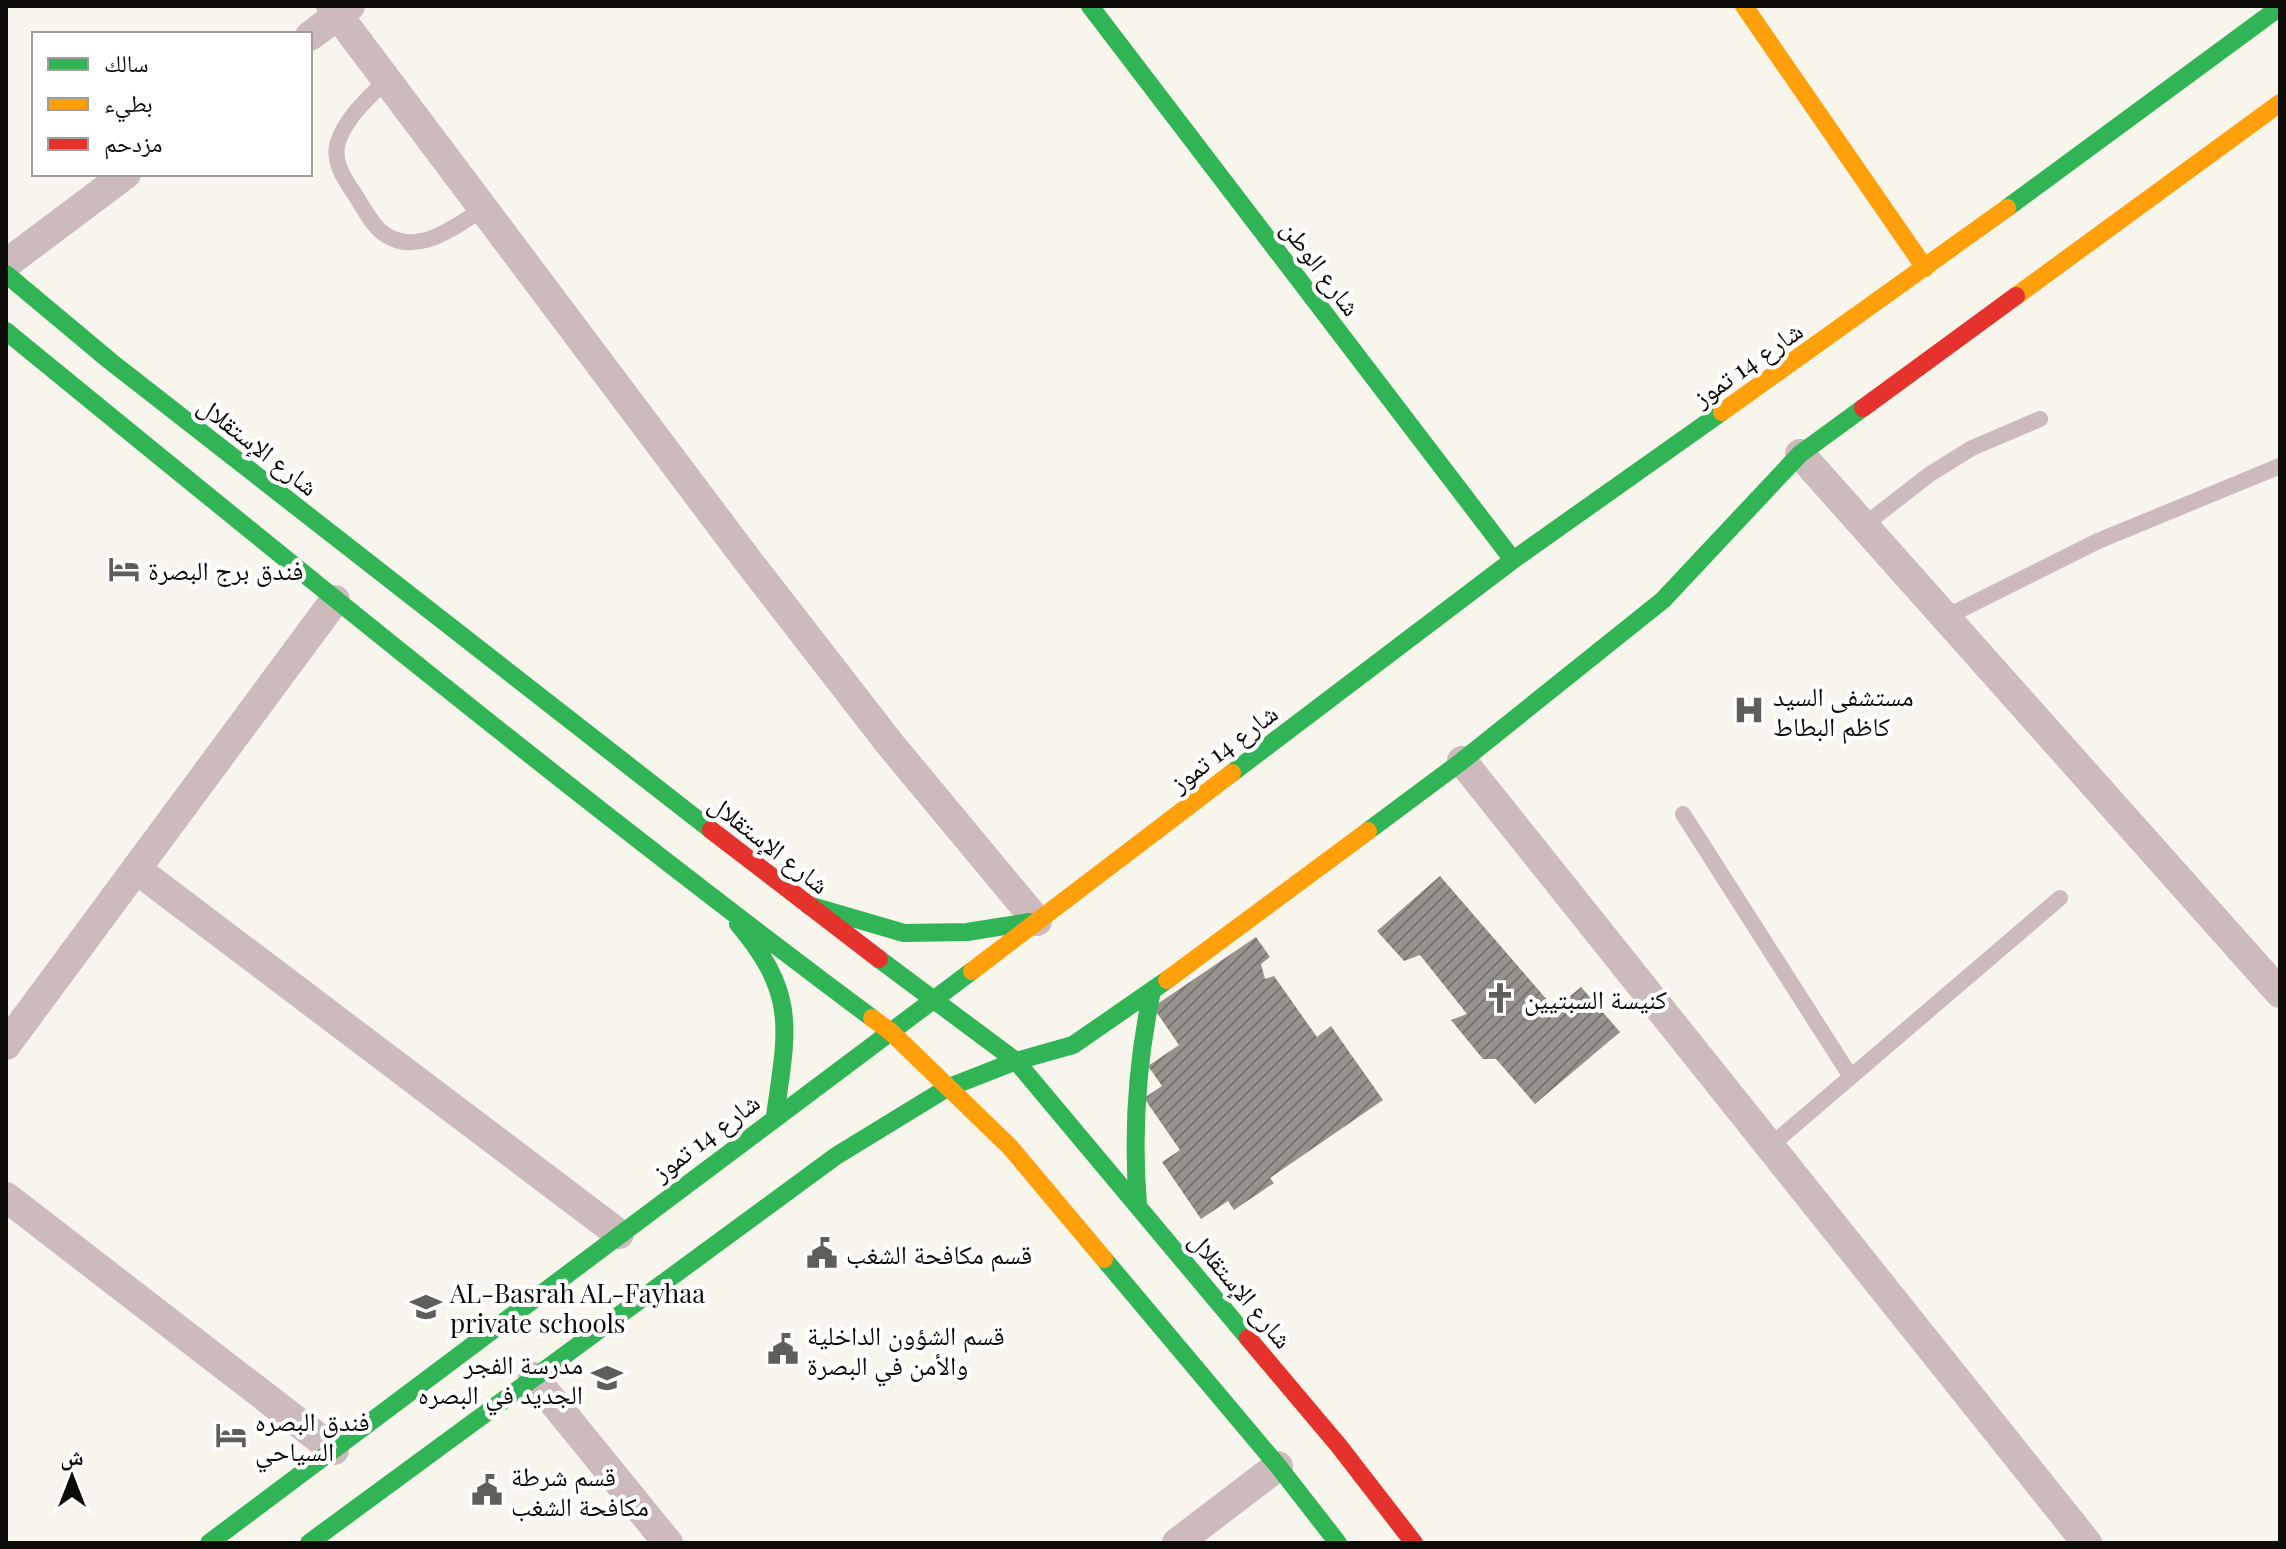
<svg xmlns="http://www.w3.org/2000/svg" width="2286" height="1549" font-family="'Playfair Display','Noto Naskh Arabic',serif">
	<style>
		.building { fill: url(#building-hatch) }
		.lines { fill: none; stroke-linecap: round; stroke-linejoin: round }
		.lane { stroke: #ccbabc; stroke-width: 16 }
		.street { stroke: #ccbabc; stroke-width: 30 }
		.fast { stroke: #30b455; stroke-width: 18 }
		.slow { stroke: #ff9f0a; stroke-width: 18 }
		.jam { stroke: #e5322d; stroke-width: 18 }
		.labels { text-anchor: middle; dominant-baseline: central; stroke-width: 8; stroke-linejoin: round; paint-order: stroke }
		.street-label { font-size: 26px; fill: #0e0c08; stroke: #fff }
		.poi-label { font-size: 26px; fill: #0e0c08; stroke: #fff; text-anchor: start }
	</style>
	<defs>
		<pattern id="building-hatch" width="6" height="6" patternUnits="userSpaceOnUse" patternTransform="scale(2)"><rect width="6" height="6" fill="#96938d"/><path d="M-1 1l2-2M0 6l6-6M5 7l2-2" fill="none" stroke="#797671"/></pattern>
	</defs>
	<rect width="100%" height="100%" fill="#f8f5ed"/>
	<path class="building" d="M1440,876l115,133 26,-22 39,45 -85,72 -39,-45h-13l-32,-39 16,-6 -47,-59 -16,6 -27,-30z
		M1256,937l14,20 -9,7 4,15 9,-3 43,61 14,-11 52,74 -113,78 4,5 -40,27 -6,-9 -27,18 -39,-57 18,-12 -36,-52 18,-12 -14,-20 31,-21 -26,-38z"/>
	<g class="lines">
		<path class="lane" d="M386,80c-18,19 -40,37 -48,62 -6,18 6,37 16,51 8,12 17,31 29,40 34,25 71,-6 100,-24
			M1863,526l67,-52 42,-26 68,-29
			M1944,618l154,-77 182,-75
			M1683,814l168,263
			M1770,1146l290,-248"/>
		<path class="street" d="M331,6l417,555 142,183 147,177
			M310,36l40,-30
			M6,264l120,-90
			M1800,454l480,539
			M1462,761l625,782
			M136,869l483,365
			M6,1045l329,-445
			M6,1197l328,253
			M533,1377l135,166
			M1177,1543l101,-77"/>
		<path class="fast" d="M1090,6l423,554
			M2007,208l273,-201
			M6,274l104,87 601,469
			M6,331c285,233 571,467 866,687
			M1232,773l281,-213 209,-148
			M1368,831l94,-70 201,-161 137,-146 63,-46
			M808,905l96,28 63,-1 63,-10
			M738,924c60,71 49,106 37,192
			M879,959l137,102 232,277
			M1138,1205c-6,-73 -1,-143 14,-214
			M1104,1259l174,207 60,77
			M209,1543l763,-572
			M309,1543l527,-387 111,-68 69,-27 57,-16 94,-65"/>
		<path class="slow" d="M1744,6l181,262
			M2016,296l264,-193
			M1722,412l285,-204
			M972,971l260,-198
			M1167,980l201,-149
			M872,1018l19,14 119,115 94,112"/>
		<path class="jam" d="M1863,408l153,-112
			M711,830l168,129
			M1248,1338l91,108 75,97"/>
	</g>
	<defs>
		<symbol id="hotel-bare" viewBox="-9 -9 18 18"><path d="M-6-4.5h1.5V1H6V5H4.5V3h-9V5H-6ZM-4 0a1.8 1.8 0 1 1 3.6 0ZM.5 0V-2.5h3Q6-2.5 6 0Z" fill="#605e58" stroke="#fff" stroke-width="2.5" paint-order="stroke"/></symbol>
		<symbol id="hospital-bare" viewBox="-9 -9 18 18"><path d="M-5-5h3v3.5h4V-5h3V5h-3V1.5h-4V5h-3Z" fill="#605e58" stroke="#fff" stroke-width="2.5" paint-order="stroke"/></symbol>
		<symbol id="church-bare" viewBox="-9 -9 18 18"><path d="M-1.2-6h2.4v3.5h3.3v2.4h-3.3V6h-2.4V-.1h-3.3v-2.4h3.3Z" fill="#605e58" stroke="#fff" stroke-width="2.5" paint-order="stroke"/></symbol>
		<symbol id="civic-bare" viewBox="-9 -9 18 18"><path d="M-.6-6.5H3V-4.5H.6V-3L4-1V1h2V6H-6V1h2V-1L-.6-3ZM-1.2 2.5V6h2.4V2.5Z" fill="#605e58" stroke="#fff" stroke-width="2.5" paint-order="stroke"/></symbol>
		<symbol id="school-bare" viewBox="-9 -9 18 18"><path d="M0-5L7-2L0 1L-7-2ZM-4 1L0 2.5L4 1V4Q0 6-4 4Z" fill="#605e58" stroke="#fff" stroke-width="2.5" paint-order="stroke"/></symbol>
	</defs>
	<g fill-rule="evenodd">
		<use href="#hotel-bare" x="102" y="547" width="44" height="44"/>
		<use href="#hospital-bare" x="1727" y="688" width="44" height="44"/>
		<use href="#church-bare" x="1478" y="976" width="44" height="44"/>
		<use href="#civic-bare" x="800" y="1231" width="44" height="44"/>
		<use href="#school-bare" x="404" y="1285" width="44" height="44"/>
		<use href="#civic-bare" x="761" y="1327" width="44" height="44"/>
		<use href="#school-bare" x="585" y="1356" width="44" height="44"/>
		<use href="#hotel-bare" x="209" y="1413" width="44" height="44"/>
		<use href="#civic-bare" x="465" y="1468" width="44" height="44"/>
	</g>
	<g class="labels">
		<g class="street-label">
			<text transform="translate(1322 267) rotate(53)">شارع الوطن</text>
			<text transform="translate(1747 363) rotate(-35)">شارع 14 تموز</text>
			<text transform="translate(259 445) rotate(38)">شارع الإستقلال</text>
			<text transform="translate(1223 747) rotate(-37)">شارع 14 تموز</text>
			<text transform="translate(770 843) rotate(38)">شارع الإستقلال</text>
			<text transform="translate(705 1136) rotate(-37)">شارع 14 تموز</text>
			<text transform="translate(1242 1289) rotate(50)">شارع الإستقلال</text>
		</g>
		<g class="poi-label">
			<text x="148" y="569">فندق برج البصرة</text>
			<text x="1773" y="695">مستشفى السيد<tspan x="1773" dy="30">كاظم البطاط</tspan></text>
			<text x="1524" y="998">كنيسة السبتيين</text>
			<text x="846" y="1253">قسم مكافحة الشغب</text>
			<text x="450" y="1292">AL-Basrah AL-Fayhaa<tspan x="450" dy="30">private schools</tspan></text>
			<text x="807" y="1334">قسم الشؤون الداخلية<tspan x="807" dy="30">والأمن في البصرة</tspan></text>
			<text x="583" y="1363" text-anchor="end">مدرسة الفجر<tspan x="583" dy="30">الجديد في البصره</tspan></text>
			<text x="255" y="1420">فندق البصره<tspan x="255" dy="30">السياحي</tspan></text>
			<text x="511" y="1475">قسم شرطة<tspan x="511" dy="30">مكافحة الشغب</tspan></text>
		</g>
	</g>
	<rect width="2286" height="1549" fill="none" stroke="#0e0c08" stroke-width="16"/>
	<rect x="32" y="32" width="280" height="144" fill="#ffffff" stroke="#9f9e9c" stroke-width="2"/>
	<rect x="48" y="58" width="40" height="12" fill="#30b455" stroke="#9f9e9c" stroke-width="2"/>
	<text x="104" y="72" font-size="24" fill="#0e0c08">سالك</text>
	<rect x="48" y="98" width="40" height="12" fill="#ff9f0a" stroke="#9f9e9c" stroke-width="2"/>
	<text x="104" y="112" font-size="24" fill="#0e0c08">بطيء</text>
	<rect x="48" y="138" width="40" height="12" fill="#e5322d" stroke="#9f9e9c" stroke-width="2"/>
	<text x="104" y="152" font-size="24" fill="#0e0c08">مزدحم</text>
	<g transform="translate(72 1477)" stroke="#ffffff" stroke-width="6" paint-order="stroke">
	<path d="M0-6L14 30L0 20L-14 30Z" fill="#0e0c08"/>
	<text y="-12" font-size="22" font-weight="bold" text-anchor="middle" fill="#0e0c08">ش</text>
	</g>
</svg>
